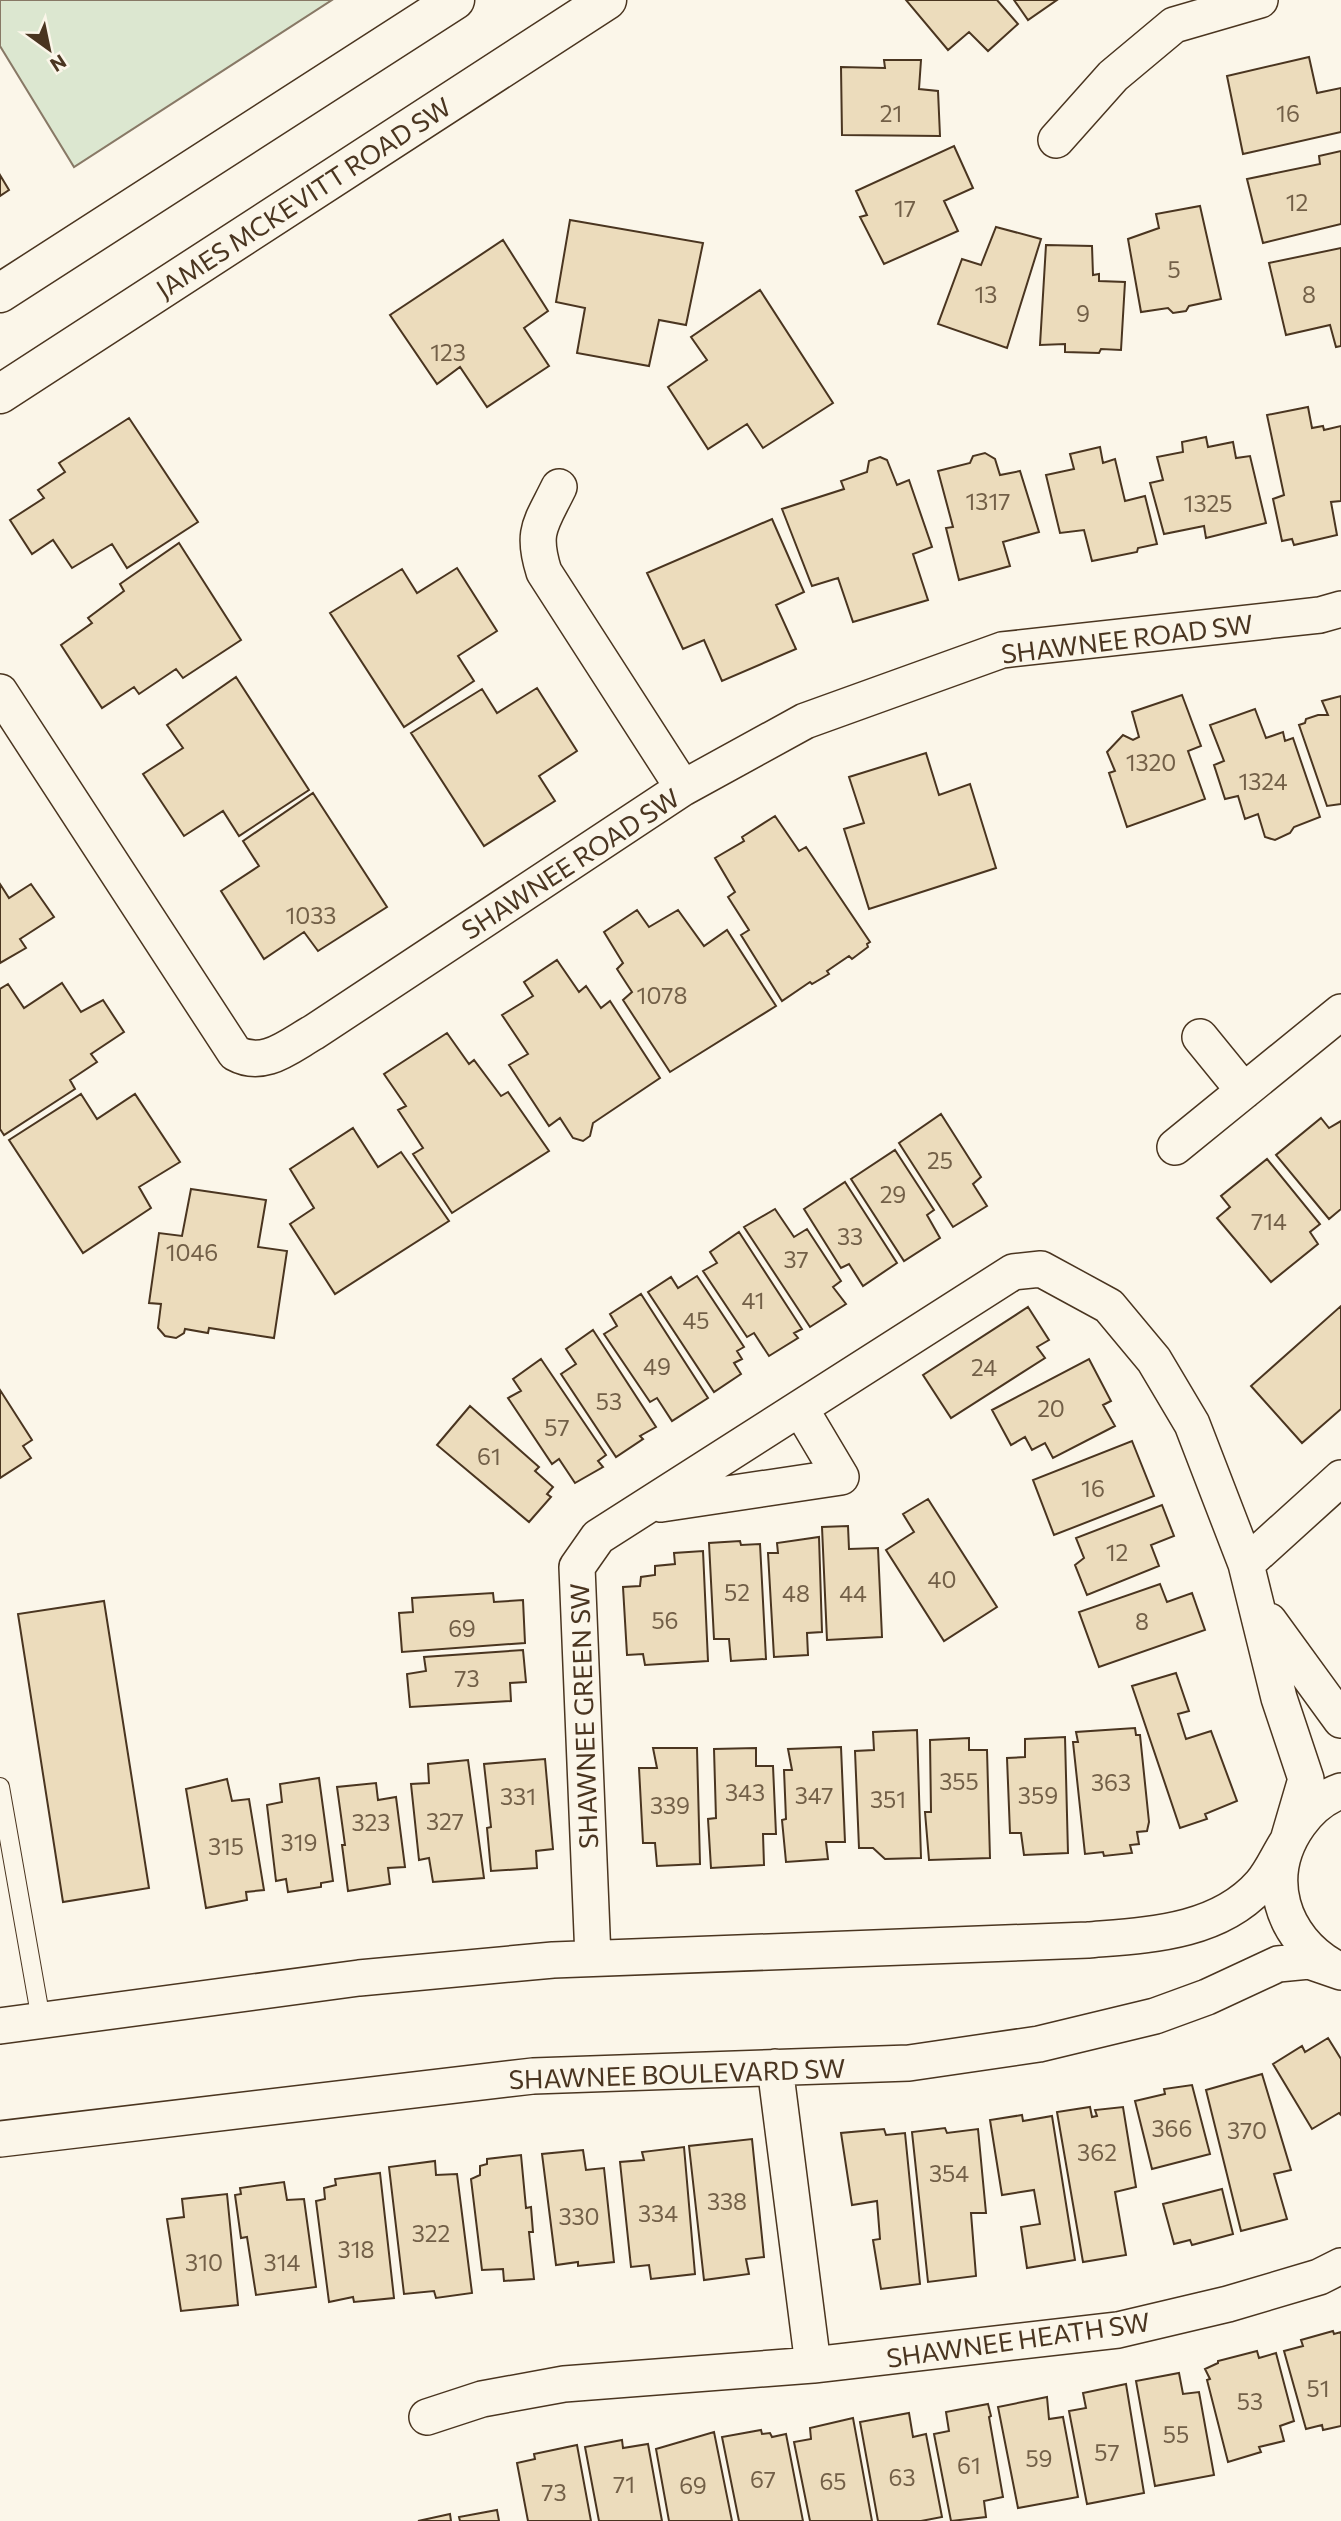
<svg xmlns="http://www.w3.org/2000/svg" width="1341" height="2521" font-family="Commissioner,sans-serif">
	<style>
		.green { fill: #dce7d0; stroke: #887966; stroke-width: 2 }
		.building { fill: #ecdcbc; stroke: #4a3520; stroke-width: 2 }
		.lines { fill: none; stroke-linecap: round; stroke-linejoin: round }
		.lane-casing { stroke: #4a3520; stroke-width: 20 }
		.street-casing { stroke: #4a3520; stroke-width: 38 }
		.secondary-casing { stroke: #4a3520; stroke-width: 41 }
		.lane { stroke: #fbf6e9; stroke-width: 18 }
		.street { stroke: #fbf6e9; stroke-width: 35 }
		.secondary { stroke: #fbf6e9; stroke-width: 38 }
		.labels { text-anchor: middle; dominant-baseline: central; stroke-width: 5; stroke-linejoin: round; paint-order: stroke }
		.number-label { font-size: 23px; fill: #725f47 }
		.street-label { font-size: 26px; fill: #4a3520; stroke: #fbf6e9 }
	</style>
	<rect width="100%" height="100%" fill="#fbf6e9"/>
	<path class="green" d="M0,0h332l-258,167 -74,-121z"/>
	<path class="building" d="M906,0h91l21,24 -30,27 -19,-19 -21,18z
		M1014,0h43l-29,20z
		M1309,57l8,36 24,-5v44l-98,22 -16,-78z
		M884,60h37l-2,29 19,2 2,45 -98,-1 -1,-68 44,1z
		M954,146l19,42 -29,13 14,30 -74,33 -24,-47 7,-2 -11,-24z
		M1341,151v73l-78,19 -16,-64 73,-15 -1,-8z
		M0,175l9,15 -9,6z
		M1200,206l21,93 -32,7 -3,5 -13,2 -5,-5 -27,4 -13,-73 31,-11 -3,-14z
		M570,220l133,23 -17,82 -27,-5 -10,46 -72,-13 8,-45 -29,-6z
		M996,227l45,12 -34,109 -69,-24 24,-65 19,6z
		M503,240l45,71 -24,17 25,38 -62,41 -27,-40 -23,17 -47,-69z
		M1046,245l46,1 1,29 6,-1v7l26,1 -4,68 -20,-1 -2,4 -34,-1v-8l-25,1z
		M1341,248v98l-5,1 -6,-22 -44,10 -17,-72z
		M760,290l73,113 -70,45 -16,-24 -39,25 -40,-62 39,-27 -16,-23z
		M1308,407l4,21 11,-2 1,4 17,-4v75l-10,1 6,33 -43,10 -2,-6 -10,2 -9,-42 11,-4 -17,-80z
		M129,418l69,104 -71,46 -15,-24 -40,24 -19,-28 -21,14 -22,-34 34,-22 -6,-8 27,-18 -6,-9z
		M1206,437l2,10 25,-5 3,16 14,-2 16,67 -60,15 -2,-12 -40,8 -14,-51 13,-3 -6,-23 26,-5 -1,-10z
		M1100,447l3,16 12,-4 10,42 20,-5 12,48 -19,4 -1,4 -45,9 -8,-31 -24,3 -14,-58 28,-6 -4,-15z
		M985,453l10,6 5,16 20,-4 19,61 -36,10 7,24 -51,14 -13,-52 7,-1 -15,-56 32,-8 3,-7z
		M880,457l7,3 10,25 12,-5 23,67 -19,7 15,46 -75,22 -15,-44 -26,8 -30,-77 62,-20 -3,-8 26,-9 2,-11z
		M772,519l32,73 -28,13 20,44 -74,32 -18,-41 -21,9 -36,-76z
		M179,543l62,97 -58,38 -7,-9 -37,25 -5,-7 -32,21 -41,-63 31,-22 -4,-5 36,-27 -4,-7z
		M457,568l40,63 -39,25 16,25 -70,46 -74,-114 72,-44 15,24z
		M236,677l73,113 -70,46 -16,-25 -39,25 -41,-62 40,-26 -16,-23z
		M537,688l40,63 -38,25 16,25 -71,45 -73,-113 71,-44 15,24z
		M1182,695l19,51 -13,5 17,48 -78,28 -18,-54 6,-2 -8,-19 16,-17 10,5 6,-3 -7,-25z
		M1341,696v108l-14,2 -28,-81 6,-2 1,-4 12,-4h10l-6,-14z
		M1255,709l11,29 17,-6 2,9 8,-3 27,79 -26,10 -4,6 -15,7 -10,-3 -7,-23 -13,5 -7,-23 -13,3 -11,-34 10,-4 -14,-36z
		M926,753l13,42 31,-11 26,84 -127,41 -25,-80 20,-6 -15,-46z
		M313,793l74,114 -69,44 -14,-19 -40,27 -43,-68 38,-25 -16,-25z
		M775,816l24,35 7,-4 64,95 -3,2 1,3 -16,12 -3,-3 -22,15 2,3 -17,10 -2,-2 -28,19 -41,-66 8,-5 -21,-33 7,-5 -20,-34 29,-17 -2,-4z
		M0,884l9,14 22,-14 23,33 -34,22 6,9 -26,15z
		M637,910l12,17 29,-17 26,36 23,-16 49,76 -106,66 -47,-72 9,-8 -15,-23 6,-6 -19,-31z
		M557,960l22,32 7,-6 15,22 9,-7 50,77 -67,45 -3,13 -7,5 -10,-3 -13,-20 -11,8 -40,-61 19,-11 -26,-39 31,-19 -9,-14z
		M62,983l19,29 22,-12 21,32 -33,22 6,8 -27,18 5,9 -71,46 -4,-6v-140l8,-5 16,24z
		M447,1033l22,31 5,-4 27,36 7,-4 41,59 -97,62 -39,-59 10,-6 -25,-38 8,-4 -22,-32z
		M81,1094l16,25 38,-25 45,68 -41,25 12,21 -68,45 -74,-113z
		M941,1114l40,63 -8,7 14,22 -34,21 -54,-84z
		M1321,1118l8,10 12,-7v88l-12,10 -53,-64z
		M353,1128l25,39 23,-15 48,69 -114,73 -45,-70 24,-16 -24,-39z
		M895,1150l39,60 -7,5 13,23 -36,23 -53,-82z
		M1267,1159l53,65 -10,8 8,12 -47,38 -54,-64 13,-11 -9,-11z
		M845,1182l52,81 -34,23 -14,-22 -8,4 -37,-59z
		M191,1189l75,11 -8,47 29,4 -13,87 -65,-10 -1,5 -23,-4 -1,4 -8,5 -11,-2 -7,-8 3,-24 -12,-1 10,-70 23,3z
		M775,1209l19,28 13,-8 34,52 -8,6 13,17 -36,23 -66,-100z
		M739,1232l63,97 -8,4 4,5 -29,18 -15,-23 -7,4 -44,-66 14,-8 -7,-11z
		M697,1276l47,71 -7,4 5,8 -8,4 7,11 -27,18 -66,-100 23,-15 7,11z
		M641,1294l67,104 -36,23 -15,-23 -7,4 -46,-68 13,-8 -7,-12z
		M1341,1306v103l-39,34 -51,-57z
		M1028,1307l21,33 -12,7 8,11 -94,60 -28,-43z
		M593,1330l63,97 -16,9 3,3 -27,18 -55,-83 15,-10 -10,-15z
		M541,1359l65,96 -8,6 5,6 -28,16 -16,-24 -7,5 -44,-66 13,-7 -8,-12z
		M1089,1359l22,42 -8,4 12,21 -62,32 -8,-15 -13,7 -7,-13 -14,8 -19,-35z
		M0,1390l32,50 -9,6 8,12 -31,20z
		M470,1406l69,61 -4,4 18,16 -6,7 4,3 -22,25 -92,-77z
		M1132,1441l22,55 -100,39 -21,-55z
		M928,1499l69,108 -53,34 -58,-91 28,-18 -11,-18z
		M1162,1505l12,31 -23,9 8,21 -72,29 -12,-30 9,-7 -8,-20z
		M848,1526l1,23 29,-1 4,89 -55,3 -5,-113z
		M819,1537l3,95 -15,1 1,22 -34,2 -6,-104h10l-1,-10z
		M740,1541l1,4 19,-1 6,115 -35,2 -2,-22h-15l-5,-96z
		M703,1551l5,110 -63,4 -2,-11 -16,1 -4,-68 17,-1 1,-9 14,-2v-9l20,-2 -1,-11z
		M1160,1584l7,18 25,-9 13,37 -106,37 -20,-55z
		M493,1593l1,9 29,-2 2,43 -123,9 -3,-39 14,-1 -1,-14z
		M104,1601l45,287 -86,14 -45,-288z
		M523,1650l3,32 -16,1 1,18 -101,6 -3,-33 19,-3 -2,-14z
		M1176,1673l13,38 -11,3 8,25 25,-8 26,70 -32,13 2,5 -27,9 -48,-142z
		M1135,1728l1,7h4l9,87 -2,9 -10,1 2,12 -9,1 2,8 -28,3 -1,-4 -18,2 -12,-112h5l-2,-10z
		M917,1730l4,128 -36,1 -12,-11h-14l-4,-97 19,-1 -1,-18z
		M1065,1737l3,116 -44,2 -3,-22h-11l-3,-75 18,-1v-18z
		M969,1738v12h18l3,108 -61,2 -4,-48h6l-1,-72z
		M841,1747l4,95h-19l2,17 -42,3 -4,-42 4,-1 -2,-49h8l-4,-21z
		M653,1748h44l3,116 -43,2 -2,-23h-12l-4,-75h18z
		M756,1748v18h17l3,68h-13l1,31 -53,3 -3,-49 8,-1 -2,-69z
		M545,1759l8,90 -17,2 1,17 -46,3 -4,-43 4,-1 -7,-63z
		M468,1760l16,118 -51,4 -4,-24 -10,2 -8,-76 18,-1 -1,-19z
		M319,1778l14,103 -12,2v4l-33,5 -2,-13 -10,2 -9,-76 15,-3 -2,-18z
		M227,1779l5,22 17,-2 15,91 -18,2 1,8 -41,8 -20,-119z
		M376,1783l2,17 18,-3 9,70 -17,1 2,16 -42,7 -6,-46h3l-8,-58z
		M1328,2038l13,21v56l-2,-2 -27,16 -39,-65 29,-18 3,6z
		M1262,2074l29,96 -17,4 13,45 -46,12 -35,-141z
		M1192,2085l18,69 -58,15 -17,-68 30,-7 -1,-5z
		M1090,2107l2,10 5,-1 -2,-6 28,-3 13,80 -21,5 11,63 -43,7 -26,-150z
		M1022,2115l1,6 29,-5 23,144 -48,8 -6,-41 19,-3 -6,-34 -32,5 -12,-75z
		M945,2128l2,5 31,-4 8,84h-15l5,63 -48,6 -16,-150z
		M884,2129l2,6 19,-2 15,151 -39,5 -8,-49 7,-1 -3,-38 -25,4 -11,-72z
		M752,2139l12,118 -18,2 3,15 -45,6 -15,-134z
		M684,2147l11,127 -44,5 -2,-14 -18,2 -11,-105 24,-2 -2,-8z
		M583,2150l3,20 18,-2 10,94 -36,4v-4l-22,3 -14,-111z
		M521,2155l5,53 5,-1 2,25h-4l5,47 -30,2 -1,-12 -21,1 -11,-91 9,-4v-9l7,-2v-5z
		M435,2161l1,14 21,-1 15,119 -36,5 -2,-7 -30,3 -15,-127z
		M380,2173l14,125 -40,4 -1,-5 -24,5 -13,-101 9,-2 -1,-11 12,-3 -1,-6z
		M284,2182l3,18 17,-1 12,88 -60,8 -9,-58 -6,1 -6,-43 6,-1 -1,-6z
		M1222,2189l11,45 -41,11 -2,-5 -16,4 -11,-40z
		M227,2194l11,111 -57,6 -14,-92 17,-2 -2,-18z
		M1333,2331l1,3 7,-2v94l-18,4 -1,-5 -16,4 -22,-78 19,-5 -2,-6z
		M1257,2351l2,7 17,-5 18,68 -14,5 4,15 -25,6 2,5 -33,10 -21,-82 3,-1 -5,-10 13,-6v-2z
		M1179,2373l4,21 16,-2 15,83 -59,11 -19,-105z
		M1126,2384l18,109 -57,11 -18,-93 17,-3 -3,-15z
		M1047,2397l2,22 14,-2 15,80 -60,11 -20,-101z
		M988,2404l3,12 -2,1 14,80 -19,4 2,16 -35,4 -17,-87 15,-3 -3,-19z
		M909,2413l4,24 13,-3 16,83 -21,4h-43l-18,-99z
		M853,2418l19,103h-62l-16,-79 17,-3 -1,-11z
		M761,2430l1,4 8,-1 2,4 14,-3 17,87h-64l-17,-84z
		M714,2432l18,89h-63l-13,-72z
		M622,2440l1,8 25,-4 14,77h-63l-14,-74z
		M577,2445l14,76h-63l-11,-58 18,-4 -1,-5z
		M497,2510l2,11h-39l-1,-4z
		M450,2514l1,7h-33z"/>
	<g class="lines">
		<defs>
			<path id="lane" d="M0,1787l41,233"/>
			<path id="street" d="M1056,140l57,-64 61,-51 86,-25
				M559,487c-18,37 -28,44 -15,85l139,216
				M0,692l235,361c29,16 54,-7 79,-21l369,-244 122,-67 197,-71 318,-35 21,-6
				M1200,1037l44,54
				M1175,1147l166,-135
				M661,1504l180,-27 -41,-69
				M1246,1564l95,-86
				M1269,1621l72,99
				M593,1958l-16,-391 21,-30 415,-265 28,-3 68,37 45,54 38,64 54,140 33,134 27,81 -17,58
				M1335,1968c-54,-30 -73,-92 -36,-144 10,-14 25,-27 42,-33
				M0,2026l359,-48 194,-18 535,-20c59,-5 130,-7 173,-56 10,-11 17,-28 26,-42
				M775,2067l38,298
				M0,2139l533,-63 376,-13 130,-19 116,-28 52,-19 71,-33 31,-3 32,11
				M427,2417l55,-18 82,-15 249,-19 305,-35 110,-26 91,-27 22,-11"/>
			<path id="secondary" d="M0,293l455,-293
				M0,394l607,-394"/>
		</defs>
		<use href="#lane" class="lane-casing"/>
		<use href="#street" class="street-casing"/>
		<use href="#secondary" class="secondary-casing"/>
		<use href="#lane" class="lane"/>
		<use href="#street" class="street"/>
		<use href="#secondary" class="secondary"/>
	</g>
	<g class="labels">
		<g class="number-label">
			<text x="891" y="113">21</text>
			<text x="1288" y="113">16</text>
			<text x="1297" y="202">12</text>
			<text x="905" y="208">17</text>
			<text x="1174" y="269">5</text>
			<text x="986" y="294">13</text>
			<text x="1309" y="294">8</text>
			<text x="1083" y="313">9</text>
			<text x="448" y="352">123</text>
			<text x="988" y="501">1317</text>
			<text x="1208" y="503">1325</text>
			<text x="1151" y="762">1320</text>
			<text x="1263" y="781">1324</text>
			<text x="311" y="915">1033</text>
			<text x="662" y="995">1078</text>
			<text x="940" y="1160">25</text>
			<text x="893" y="1194">29</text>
			<text x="1269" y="1221">714</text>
			<text x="850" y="1236">33</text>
			<text x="192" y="1252">1046</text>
			<text x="796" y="1259">37</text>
			<text x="753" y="1300">41</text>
			<text x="696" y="1320">45</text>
			<text x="657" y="1366">49</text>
			<text x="984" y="1367">24</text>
			<text x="609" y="1401">53</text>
			<text x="1051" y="1408">20</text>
			<text x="557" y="1427">57</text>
			<text x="489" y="1456">61</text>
			<text x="1093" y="1488">16</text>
			<text x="1117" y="1552">12</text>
			<text x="942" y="1579">40</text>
			<text x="737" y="1592">52</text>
			<text x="796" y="1593">48</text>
			<text x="853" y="1593">44</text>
			<text x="665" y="1620">56</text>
			<text x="1142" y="1621">8</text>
			<text x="462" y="1628">69</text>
			<text x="467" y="1678">73</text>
			<text x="959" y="1781">355</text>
			<text x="1111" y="1782">363</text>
			<text x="745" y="1792">343</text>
			<text x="814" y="1795">347</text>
			<text x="1038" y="1795">359</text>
			<text x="518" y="1796">331</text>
			<text x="888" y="1799">351</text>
			<text x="670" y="1805">339</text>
			<text x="445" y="1821">327</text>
			<text x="371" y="1822">323</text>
			<text x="299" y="1842">319</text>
			<text x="226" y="1846">315</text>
			<text x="1172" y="2128">366</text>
			<text x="1247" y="2130">370</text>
			<text x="1097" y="2152">362</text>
			<text x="949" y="2173">354</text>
			<text x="727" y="2201">338</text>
			<text x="658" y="2213">334</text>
			<text x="579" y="2216">330</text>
			<text x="431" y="2233">322</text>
			<text x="356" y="2249">318</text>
			<text x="204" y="2262">310</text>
			<text x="282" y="2262">314</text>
			<text x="1318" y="2388">51</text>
			<text x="1250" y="2401">53</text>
			<text x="1176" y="2434">55</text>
			<text x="1107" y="2452">57</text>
			<text x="1039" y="2458">59</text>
			<text x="969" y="2465">61</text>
			<text x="902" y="2477">63</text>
			<text x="763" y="2479">67</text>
			<text x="833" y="2481">65</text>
			<text x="624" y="2484">71</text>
			<text x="693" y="2485">69</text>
			<text x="554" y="2492">73</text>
		</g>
		<g class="street-label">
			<text transform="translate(303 197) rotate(-33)">JAMES MCKEVITT ROAD SW</text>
			<text transform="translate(1127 638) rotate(-7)">SHAWNEE ROAD SW</text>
			<text transform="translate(570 863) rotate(-33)">SHAWNEE ROAD SW</text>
			<text transform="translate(583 1716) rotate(-92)">SHAWNEE GREEN SW</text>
			<text transform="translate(677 2073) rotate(-2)">SHAWNEE BOULEVARD SW</text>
			<text transform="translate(1018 2339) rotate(-8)">SHAWNEE HEATH SW</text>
		</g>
	</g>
	<g transform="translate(49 49) rotate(147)" stroke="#fbf6e9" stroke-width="5" paint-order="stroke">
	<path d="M0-5L12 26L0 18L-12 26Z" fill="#4a3520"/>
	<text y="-10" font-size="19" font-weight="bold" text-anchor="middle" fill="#4a3520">N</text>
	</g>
</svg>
